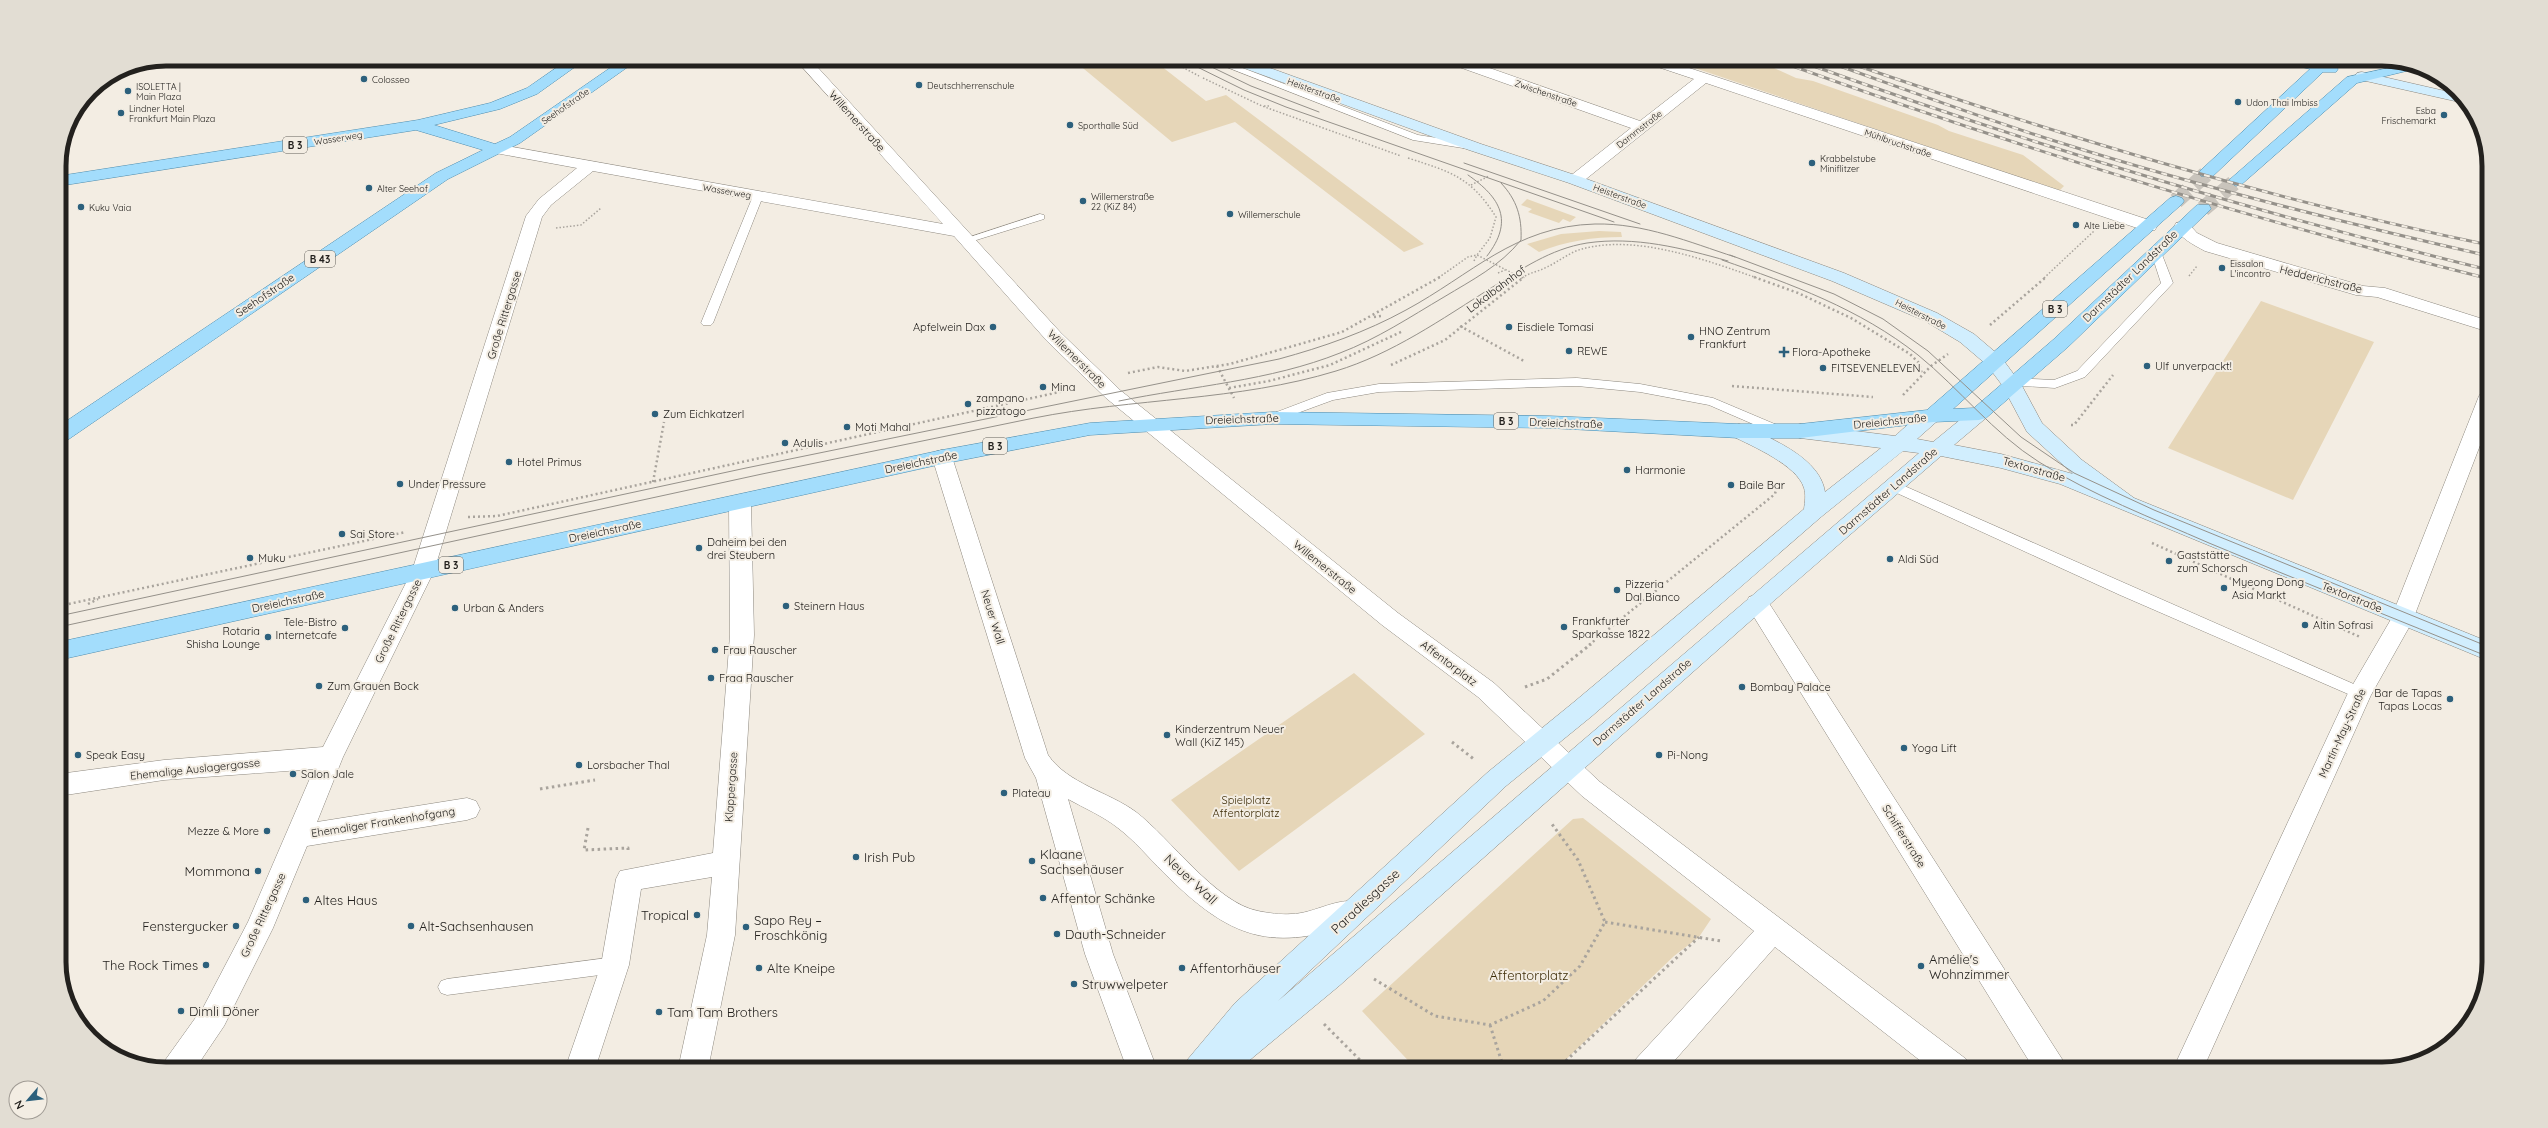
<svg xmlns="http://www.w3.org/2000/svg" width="2548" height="1128" font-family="Quicksand,sans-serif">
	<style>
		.green { fill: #e6d6b8 }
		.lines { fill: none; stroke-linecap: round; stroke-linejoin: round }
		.primary-tunnel { stroke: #c9c4bc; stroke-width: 16; stroke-dasharray: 16 8; stroke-linecap: butt }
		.lane-casing { stroke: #8d887f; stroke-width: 1 }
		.street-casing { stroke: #8d887f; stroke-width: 1 }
		.secondary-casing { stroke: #8d887f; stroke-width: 1 }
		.primary-casing { stroke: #4e8cad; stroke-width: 1 }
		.path-far2 { stroke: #a9a49d; stroke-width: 1.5; stroke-dasharray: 1.5 2; stroke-linecap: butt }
		.path-far1 { stroke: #a9a49d; stroke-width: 2.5; stroke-dasharray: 2 3; stroke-linecap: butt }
		.path { stroke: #a9a49d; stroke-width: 3; stroke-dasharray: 2.5 3.5; stroke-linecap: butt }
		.lane { fill: #fff; fill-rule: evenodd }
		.street { fill: #fff; fill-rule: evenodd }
		.secondary { fill: #d1eefe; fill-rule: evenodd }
		.primary { fill: #a3ddfc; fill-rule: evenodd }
		.tram { stroke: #95918a; stroke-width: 1 }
		.rail-far1-casing { stroke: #95918a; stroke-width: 3 }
		.rail-casing { stroke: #95918a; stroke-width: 4.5 }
		.rail-far1 { stroke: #f3ede3; stroke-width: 2; stroke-dasharray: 6; stroke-linecap: butt }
		.rail { stroke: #f3ede3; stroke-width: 3; stroke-dasharray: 8; stroke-linecap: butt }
		.poi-dot { fill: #2c607c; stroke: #f3ede3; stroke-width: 1.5 }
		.labels { text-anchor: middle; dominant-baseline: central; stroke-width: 4; stroke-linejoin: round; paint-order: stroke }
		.far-poi-label { font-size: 9px; fill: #23211e; stroke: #f3ede3; text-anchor: start }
		.far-street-label { font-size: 9px; fill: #23211e; stroke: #f3ede3 }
		.shield { fill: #f3ede3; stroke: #615e59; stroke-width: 1 }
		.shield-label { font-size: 10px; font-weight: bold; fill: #23211e }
		.street-label { font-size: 11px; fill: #23211e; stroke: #f3ede3 }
		.poi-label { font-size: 11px; fill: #23211e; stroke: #f3ede3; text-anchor: start }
		.park-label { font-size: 11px; fill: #3d2c07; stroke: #f3ede3 }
		.near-poi-label { font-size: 13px; fill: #23211e; stroke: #f3ede3; text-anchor: start }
		.near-street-label { font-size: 13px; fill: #23211e; stroke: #f3ede3 }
		.near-park-label { font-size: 13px; fill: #3d2c07; stroke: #f3ede3 }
		.rim { fill: none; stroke: #23211e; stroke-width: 5 }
	</style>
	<rect width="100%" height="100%" fill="#f3ede3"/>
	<path class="green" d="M1094,59h58l54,42 20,-6 198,149 -20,8 -169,-130 -63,20 -94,-78z
		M1668,59h86l42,19 17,3 125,44 11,6 74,24 41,31 -5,5z
		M1527,199l49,18 -6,5 -7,-3 -4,4 -31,-11 4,-3 -11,-4z
		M1599,231l22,1 1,5c-29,0 -56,4 -83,15l-12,-8 34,-10z
		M2261,301l113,41 -81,158 -125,-52z
		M1354,673l71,61 -186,137 -68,-71z
		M1583,818l128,101 -12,18 -25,19 -118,113h-140l-54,-58 211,-192z"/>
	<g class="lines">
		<path class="primary-tunnel" d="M2176,201l31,-28
			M2203,209l33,-28"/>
		<defs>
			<path id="lane" d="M1206,59h13l199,76 51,8 5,3 -5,3 -56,-9z
				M758,193l5,3 -50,127 -2,2h-8l-2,-2 52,-127z
				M1040,214l4,1v4l-74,23h-8l-1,-2z
				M2156,249l5,3 12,31 -88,94 -30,11 -46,-3 -2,-3 2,-3 4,-1 41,2 23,-9 84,-88 -10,-31z
				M1577,378l63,6 73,14 71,30 2,3 -6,4 -4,-1 -67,-29 -69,-13 -63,-6 -198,6 -46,8 -60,22 -6,-4 2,-3 58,-22 52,-9z
				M1893,481l472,208 3,4 -3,4 -5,2 -5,-2 -235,-102 -232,-106 -2,-3z
				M615,957l6,2 3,6 -3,6 -6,2 -168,22 -6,-2 -3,-6 3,-6 6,-2z"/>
			<path id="street" d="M795,59h15l251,274 59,57 278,223 96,70 106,99 366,277 4,10h-39l-156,-122 -108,122h-35l4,-10 118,-128 -172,-135 -104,-99 -96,-72 -276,-227 -59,-57 -93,-105 -361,-65 -42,34 -9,12 -108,354 -91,186 -26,65 150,-24 9,3 4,8 -4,8 -9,3 -160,26 -34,82 -49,98 -29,43 -33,-1 4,-9 38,-53 44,-84 66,-153 -150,11 -105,16v-22l105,-14 159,-13 89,-176 114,-355 13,-17 38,-31 -87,-16 -2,-3 2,-3 6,-2 447,80z
				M1443,59h21l176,62 54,-42 -51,-17 -2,-3h21l493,163 2,4 -2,4h-12l-437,-147 -125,100 -6,2 -8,-5 2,-3 62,-49 -186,-66z
				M2182,222l6,1 9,10 20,10 146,43 22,2 104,33v11l-112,-35 -21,-2 -151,-44c-13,-7 -23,-12 -31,-24l2,-4z
				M2489,390v32l-77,200 -41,73 -168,374h-30l175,-376 42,-72 89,-225 3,-4z
				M942,450l7,2 3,5 96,298c20,29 61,37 88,57 34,26 80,91 122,99 10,2 23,4 33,3 24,0 48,-19 71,-11l4,9 -4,9c-91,33 -132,18 -199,-49 -14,-14 -29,-32 -45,-44 -15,-12 -34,-20 -50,-29l45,155 44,115h-30l-42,-115 -49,-176 -11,-20 -93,-301 3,-5z
				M740,495l7,2 4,5 3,133 -19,300 -27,134h-30l29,-134 5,-58 -71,12 -12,76 -34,104h-30l36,-104 15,-86 4,-8 93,-18 17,-218 -1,-133 4,-5z
				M1757,595l8,2 297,462 4,10h-32l-285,-460 -3,-6 3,-6z"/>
			<path id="secondary" d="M1225,59h20l236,85 100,33 263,96 93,40 37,21 27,23 20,27 21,39 40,37 52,38 355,144v19l-429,-177 -59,-16 -60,-12 -194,168 -408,362 -100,83h-55l4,-10 47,-56 253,-231 86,-70 230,-193c1,-7 2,-15 0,-21 -7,-23 -52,-42 -72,-52l-3,-5 3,-5 7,-2 7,2c27,14 74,32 79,66l56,-44 -81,-10 -7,-2 -3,-5 3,-5 7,-2 95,12c12,-10 28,-29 45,-24l3,4 -26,23 16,3 39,-32 7,-2 7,2 3,4 -3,4 -32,27 47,9 72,20 -46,-42 -25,-47 -15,-20 -27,-23 -35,-21 -93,-40 -263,-98 -100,-33 -242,-88zM1903,451l16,2 -641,548 228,-215 86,-70 229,-199z
				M2362,72l96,22 10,10 -111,-25 -2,-3 2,-3z"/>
			<path id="primary" d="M569,59h17l-49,35 -37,15 -66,16 61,19 15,-7 113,-78h16l-119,84 -72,36 -382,262 -7,1v-16l377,-253 47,-23 -67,-20 -357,56v-10l359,-56 72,-17 37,-15z
				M2279,59h26l15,3 10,-3h21l-2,3 -13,4 2,3 -2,3h-13l-110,104h-12l-2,-3 2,-3 109,-101 -29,-7z
				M2407,64l16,3 -66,16 -115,101 -6,2 -8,-5 119,-104z
				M2176,196l6,2 2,3 -2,3 -229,205 21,-1 80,-69 143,-134h12l2,4 -143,138 -82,71 -7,2 -46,2 -133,16h-61l-190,-10 -276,-4 -183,11 -148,29 -883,196v-18l883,-192 148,-27 183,-11 276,4 190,8h61l127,-14 243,-212z"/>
		</defs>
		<use href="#lane" class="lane-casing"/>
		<use href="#street" class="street-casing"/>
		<use href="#secondary" class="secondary-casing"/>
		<use href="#primary" class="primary-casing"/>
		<path class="path-far2" d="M1167,59l32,17
			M2247,59l16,4
			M1203,78l59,28 139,50
			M89,92l9,-7
			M1264,106h7
			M1408,158c43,14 63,19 88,59l-6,21 -13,17 -9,2 -30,21
			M1471,185l18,-9
			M556,228l25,-3 20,-17
			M1474,261l3,-6 45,23
			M1498,273l7,-3
			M2189,276l8,-10
			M1522,278c8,-6 16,-6 25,-11 11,-5 23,-15 35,-18 54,-15 124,11 175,29
			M2044,278l50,-47"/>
		<path class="path-far1" d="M1520,277l2,1
			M1754,277l44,16 53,25 59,36 9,9 3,11
			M1374,317l7,-1
			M1990,325l56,-48
			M1460,326l64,35
			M1391,365l54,-25 79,-63
			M1217,366l17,32
			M1128,373l30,-6 27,4 45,-7 112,-32 98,-55
			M1732,386l141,11
			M1229,388l40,-7 61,-16 73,-34
			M1903,395l28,-29 17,-12
			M2071,425h3l39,-50
			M653,482l11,-60
			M468,517l29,-1 576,-127
			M2152,543l208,94
			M88,604l10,-5
			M59,606l347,-74
			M1589,645l186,-151 3,-13"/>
		<path class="path" d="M1525,687l22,-8 44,-35
			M1452,742l23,18
			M540,789l55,-9
			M588,828l-4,22 44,-2v4
			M1605,922l116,19
			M1374,979l61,37 55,9 53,-24 37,-35 25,-44 -27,-62 -26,-36
			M1324,1024l45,45
			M1490,1025l14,44
			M1986,1065l9,4
			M1557,1069l142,-132"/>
		<use href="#lane" class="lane"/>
		<use href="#street" class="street"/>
		<use href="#secondary" class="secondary"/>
		<use href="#primary" class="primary"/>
		<path class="tram" d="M1181,59l63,31 42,17 328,115
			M1195,59l56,27 68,26
			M1464,163l176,61
			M1468,175c33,23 46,46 19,81
			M1730,255l104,39 49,25 45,32 93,86 53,36 80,37 335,137
			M1722,260c69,24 138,49 196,95 42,34 75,78 121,107 53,33 113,56 170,81 93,39 187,76 280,114
			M1119,401c73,-15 151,-20 221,-48 37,-14 70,-36 104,-56 28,-17 56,-31 77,-57 1,-23 -4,-40 -20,-57
			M59,616l687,-148 533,-109c44,-12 87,-27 127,-49 65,-35 109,-84 189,-86 49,-1 94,18 140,33
			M59,627l703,-153 272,-56c100,-20 204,-17 302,-47 56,-17 106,-52 155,-83 31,-19 59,-39 96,-45 48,-7 95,5 141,18"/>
		<defs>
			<path id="rail-far1" d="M1773,59c234,85 471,159 713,219
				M1794,59c228,83 459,153 695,211
				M1820,59c79,28 158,58 238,83 142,45 286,81 431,114
				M1838,59c214,74 429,140 651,186"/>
			<path id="rail" d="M2482,277l7,2"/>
		</defs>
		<use href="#rail-far1" class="rail-far1-casing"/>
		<use href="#rail" class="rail-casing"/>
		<use href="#rail-far1" class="rail-far1"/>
		<use href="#rail" class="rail"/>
	</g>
	<g class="poi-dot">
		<circle cx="364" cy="79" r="4"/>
		<circle cx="919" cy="85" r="4"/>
		<circle cx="128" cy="91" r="4"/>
		<circle cx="2238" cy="102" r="4"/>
		<circle cx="121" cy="113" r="4"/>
		<circle cx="2444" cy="115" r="4"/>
		<circle cx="1070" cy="125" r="4"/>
		<circle cx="1812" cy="163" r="4"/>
		<circle cx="369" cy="188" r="4"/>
		<circle cx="1083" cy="201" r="4"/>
		<circle cx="81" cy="207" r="4"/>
		<circle cx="1230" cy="214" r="4"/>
		<circle cx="2076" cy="225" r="4"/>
		<circle cx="2222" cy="268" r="4"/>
		<circle cx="993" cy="327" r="4"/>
		<circle cx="1509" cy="327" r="4"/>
		<circle cx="1691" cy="337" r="4"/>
		<circle cx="1569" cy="351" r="4"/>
		<path d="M1782 346h4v4h4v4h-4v4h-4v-4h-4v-4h4z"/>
		<circle cx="2147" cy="366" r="4"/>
		<circle cx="1823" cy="368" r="4"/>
		<circle cx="1043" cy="387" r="4"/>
		<circle cx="968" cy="404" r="4"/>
		<circle cx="655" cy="414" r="4"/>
		<circle cx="847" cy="427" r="4"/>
		<circle cx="785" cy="443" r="4"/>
		<circle cx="509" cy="462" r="4"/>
		<circle cx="1627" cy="470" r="4"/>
		<circle cx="400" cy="484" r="4"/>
		<circle cx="1731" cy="485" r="4"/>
		<circle cx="342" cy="534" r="4"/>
		<circle cx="699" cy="548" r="4"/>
		<circle cx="250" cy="558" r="4"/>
		<circle cx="1890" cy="559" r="4"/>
		<circle cx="2169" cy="561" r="4"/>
		<circle cx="2224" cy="588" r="4"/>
		<circle cx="1617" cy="590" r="4"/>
		<circle cx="786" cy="606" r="4"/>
		<circle cx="455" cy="608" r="4"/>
		<circle cx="2305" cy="625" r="4"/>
		<circle cx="1564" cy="627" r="4"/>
		<circle cx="345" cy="628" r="4"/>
		<circle cx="268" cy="637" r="4"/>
		<circle cx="715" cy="650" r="4"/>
		<circle cx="711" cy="678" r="4"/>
		<circle cx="319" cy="686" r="4"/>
		<circle cx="1742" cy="687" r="4"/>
		<circle cx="2450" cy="699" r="4"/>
		<circle cx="1167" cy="735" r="4"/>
		<circle cx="1904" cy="748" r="4"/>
		<circle cx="78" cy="755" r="4"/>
		<circle cx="1659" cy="755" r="4"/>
		<circle cx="579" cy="765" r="4"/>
		<circle cx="293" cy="774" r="4"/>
		<circle cx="1004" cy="793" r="4"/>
		<circle cx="267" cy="831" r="4"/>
		<circle cx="856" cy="857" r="4"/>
		<circle cx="1032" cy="861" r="4"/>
		<circle cx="258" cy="871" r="4"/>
		<circle cx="1043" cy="898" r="4"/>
		<circle cx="306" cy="900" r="4"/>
		<circle cx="697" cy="915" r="4"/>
		<circle cx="236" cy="926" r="4"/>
		<circle cx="411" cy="926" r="4"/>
		<circle cx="746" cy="927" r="4"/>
		<circle cx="1057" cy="934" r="4"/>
		<circle cx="206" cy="965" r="4"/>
		<circle cx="1921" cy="966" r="4"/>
		<circle cx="759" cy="968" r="4"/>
		<circle cx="1182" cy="968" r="4"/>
		<circle cx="1074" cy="984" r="4"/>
		<circle cx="181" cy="1011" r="4"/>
		<circle cx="659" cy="1012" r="4"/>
	</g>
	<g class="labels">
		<g class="far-poi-label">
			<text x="372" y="79">Colosseo</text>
			<text x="927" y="85">Deutschherrenschule</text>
			<text x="136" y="86">ISOLETTA |<tspan x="136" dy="10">Main Plaza</tspan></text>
			<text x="2246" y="102">Udon Thai Imbiss</text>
			<text x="129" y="108">Lindner Hotel<tspan x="129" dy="10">Frankfurt Main Plaza</tspan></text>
			<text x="2436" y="110" text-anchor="end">Esba<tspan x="2436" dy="10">Frischemarkt</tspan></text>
			<text x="1078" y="125">Sporthalle Süd</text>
			<text x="1820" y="158">Krabbelstube<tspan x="1820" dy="10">Miniflitzer</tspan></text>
			<text x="377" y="188">Alter Seehof</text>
			<text x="1091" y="196">Willemerstraße<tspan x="1091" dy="10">22 (KiZ 84)</tspan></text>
			<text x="89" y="207">Kuku Vaia</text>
			<text x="1238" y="214">Willemerschule</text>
			<text x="2084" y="225">Alte Liebe</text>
			<text x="2230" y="263">Eissalon<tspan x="2230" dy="10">L'incontro</tspan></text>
		</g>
		<g class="far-street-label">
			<text transform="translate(1314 90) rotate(20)">Heisterstraße</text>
			<text transform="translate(1546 93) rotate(19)">Zwischenstraße</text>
			<text transform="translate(565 106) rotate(-35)">Seehofstraße</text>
			<text transform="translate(1639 129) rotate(-38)">Dammstraße</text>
			<text transform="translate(338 138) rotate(-9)">Wasserweg</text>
			<text transform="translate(1898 143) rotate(19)">Mühlbruchstraße</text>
			<text transform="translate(727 191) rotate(10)">Wasserweg</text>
			<text transform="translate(1620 196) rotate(20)">Heisterstraße</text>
			<text transform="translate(1921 314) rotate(27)">Heisterstraße</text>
		</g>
		<g class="shield">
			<rect x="283" y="137" width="24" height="16" rx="3"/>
			<rect x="305" y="251" width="30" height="16" rx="3"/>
			<rect x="2043" y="301" width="24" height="16" rx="3"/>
			<rect x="1494" y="413" width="24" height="16" rx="3"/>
			<rect x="983" y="438" width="24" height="16" rx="3"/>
			<rect x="439" y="557" width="24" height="16" rx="3"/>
		</g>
		<g class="shield-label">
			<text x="295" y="145">B 3</text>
			<text x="320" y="259">B 43</text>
			<text x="2055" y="309">B 3</text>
			<text x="1506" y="421">B 3</text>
			<text x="995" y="446">B 3</text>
			<text x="451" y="565">B 3</text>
		</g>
		<g class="street-label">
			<text transform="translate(857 121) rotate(48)">Willemerstraße</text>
			<text transform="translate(2130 276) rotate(-44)">Darmstädter Landstraße</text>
			<text transform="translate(2321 279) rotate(14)">Hedderichstraße</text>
			<text transform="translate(1496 289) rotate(-37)">Lokalbahnhof</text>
			<text transform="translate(265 295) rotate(-34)">Seehofstraße</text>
			<text transform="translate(504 315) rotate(-73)">Große Rittergasse</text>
			<text transform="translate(1077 359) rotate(45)">Willemerstraße</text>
			<text transform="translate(1242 419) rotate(-2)">Dreieichstraße</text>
			<text transform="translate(1890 421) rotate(-6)">Dreieichstraße</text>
			<text transform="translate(1566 423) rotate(2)">Dreieichstraße</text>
			<text transform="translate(921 462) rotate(-12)">Dreieichstraße</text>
			<text transform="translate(2034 469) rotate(16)">Textorstraße</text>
			<text transform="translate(1888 491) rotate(-41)">Darmstädter Landstraße</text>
			<text transform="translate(605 531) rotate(-12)">Dreieichstraße</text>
			<text transform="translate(1325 567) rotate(39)">Willemerstraße</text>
			<text transform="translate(2352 597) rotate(22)">Textorstraße</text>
			<text transform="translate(288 601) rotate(-12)">Dreieichstraße</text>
			<text transform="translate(993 617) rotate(73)">Neuer Wall</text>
			<text transform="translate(398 621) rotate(-64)">Große Rittergasse</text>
			<text transform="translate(1449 663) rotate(37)">Affentorplatz</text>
			<text transform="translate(1642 702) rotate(-41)">Darmstädter Landstraße</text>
			<text transform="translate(2342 733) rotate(-65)">Martin-May-Straße</text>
			<text transform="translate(195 769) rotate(-6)">Ehemalige Auslagergasse</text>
			<text transform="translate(731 787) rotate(-86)">Klappergasse</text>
			<text transform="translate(383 822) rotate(-9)">Ehemaliger Frankenhofgang</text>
			<text transform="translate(1904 836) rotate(58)">Schifferstraße</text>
			<text transform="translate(263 915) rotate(-65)">Große Rittergasse</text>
		</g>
		<g class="poi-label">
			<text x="985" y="327" text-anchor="end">Apfelwein Dax</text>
			<text x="1517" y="327">Eisdiele Tomasi</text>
			<text x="1699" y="331">HNO Zentrum<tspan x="1699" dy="13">Frankfurt</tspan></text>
			<text x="1577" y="351">REWE</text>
			<text x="1792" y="352">Flora-Apotheke</text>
			<text x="2155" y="366">Ulf unverpackt!</text>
			<text x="1831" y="368">FITSEVENELEVEN</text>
			<text x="1051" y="387">Mina</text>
			<text x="976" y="398">zampano<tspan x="976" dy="13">pizzatogo</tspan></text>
			<text x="663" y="414">Zum Eichkatzerl</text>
			<text x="855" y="427">Moti Mahal</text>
			<text x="793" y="443">Adulis</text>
			<text x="517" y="462">Hotel Primus</text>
			<text x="1635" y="470">Harmonie</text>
			<text x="408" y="484">Under Pressure</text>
			<text x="1739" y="485">Baile Bar</text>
			<text x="350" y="534">Sai Store</text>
			<text x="707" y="542">Daheim bei den<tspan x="707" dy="13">drei Steubern</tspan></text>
			<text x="2177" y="555">Gaststätte<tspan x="2177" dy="13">zum Schorsch</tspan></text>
			<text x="258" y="558">Muku</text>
			<text x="1898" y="559">Aldi Süd</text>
			<text x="2232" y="582">Myeong Dong<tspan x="2232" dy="13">Asia Markt</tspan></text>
			<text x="1625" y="584">Pizzeria<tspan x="1625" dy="13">Dal Bianco</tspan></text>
			<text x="794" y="606">Steinern Haus</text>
			<text x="463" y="608">Urban &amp; Anders</text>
			<text x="1572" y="621">Frankfurter<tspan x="1572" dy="13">Sparkasse 1822</tspan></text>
			<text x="337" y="622" text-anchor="end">Tele-Bistro<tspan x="337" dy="13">Internetcafe</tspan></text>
			<text x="2313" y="625">Altin Sofrasi</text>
			<text x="260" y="631" text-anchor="end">Rotaria<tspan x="260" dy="13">Shisha Lounge</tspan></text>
			<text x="723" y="650">Frau Rauscher</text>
			<text x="719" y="678">Fraa Rauscher</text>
			<text x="327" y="686">Zum Grauen Bock</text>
			<text x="1750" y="687">Bombay Palace</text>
			<text x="2442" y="693" text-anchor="end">Bar de Tapas<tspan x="2442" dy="13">Tapas Locas</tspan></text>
			<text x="1175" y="729">Kinderzentrum Neuer<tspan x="1175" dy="13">Wall (KiZ 145)</tspan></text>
			<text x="1912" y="748">Yoga Lift</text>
			<text x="86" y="755">Speak Easy</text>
			<text x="1667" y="755">Pi-Nong</text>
			<text x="587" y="765">Lorsbacher Thal</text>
			<text x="301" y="774">Salon Jale</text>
			<text x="1012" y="793">Plateau</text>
			<text x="259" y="831" text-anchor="end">Mezze &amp; More</text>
		</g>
		<g class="park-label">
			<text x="1246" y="800">Spielplatz<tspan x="1246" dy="13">Affentorplatz</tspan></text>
		</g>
		<g class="near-poi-label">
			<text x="1040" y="854">Klaane<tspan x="1040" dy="15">Sachsehäuser</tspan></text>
			<text x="864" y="857">Irish Pub</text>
			<text x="250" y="871" text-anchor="end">Mommona</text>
			<text x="1051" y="898">Affentor Schänke</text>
			<text x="314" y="900">Altes Haus</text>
			<text x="689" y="915" text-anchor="end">Tropical</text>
			<text x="754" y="920">Sapo Rey –<tspan x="754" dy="15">Froschkönig</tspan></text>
			<text x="228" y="926" text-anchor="end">Fenstergucker</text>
			<text x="419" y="926">Alt-Sachsenhausen</text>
			<text x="1065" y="934">Dauth-Schneider</text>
			<text x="1929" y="959">Amélie's<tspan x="1929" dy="15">Wohnzimmer</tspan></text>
			<text x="198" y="965" text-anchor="end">The Rock Times</text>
			<text x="767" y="968">Alte Kneipe</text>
			<text x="1190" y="968">Affentorhäuser</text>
			<text x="1082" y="984">Struwwelpeter</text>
			<text x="189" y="1011">Dimli Döner</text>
			<text x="667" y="1012">Tam Tam Brothers</text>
		</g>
		<g class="near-street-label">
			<text transform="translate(1191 879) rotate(43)">Neuer Wall</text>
			<text transform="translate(1365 901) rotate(-43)">Paradiesgasse</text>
		</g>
		<g class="near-park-label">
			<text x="1529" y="975">Affentorplatz</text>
		</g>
	</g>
	<path d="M0 0H2548V1128H0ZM166 66H2382A100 100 0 0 1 2482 166V962A100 100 0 0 1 2382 1062H166A100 100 0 0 1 66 962V166A100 100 0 0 1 166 66Z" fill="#e2ddd3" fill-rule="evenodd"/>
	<path class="rim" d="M166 66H2382A100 100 0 0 1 2482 166V962A100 100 0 0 1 2382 1062H166A100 100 0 0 1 66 962V166A100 100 0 0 1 166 66Z"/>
	<g transform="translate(28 1100) rotate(242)"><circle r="19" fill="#f3ede3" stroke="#a09b94"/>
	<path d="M0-3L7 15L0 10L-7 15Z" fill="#2c607c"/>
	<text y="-6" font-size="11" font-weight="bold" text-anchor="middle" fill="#23211e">N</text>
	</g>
</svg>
